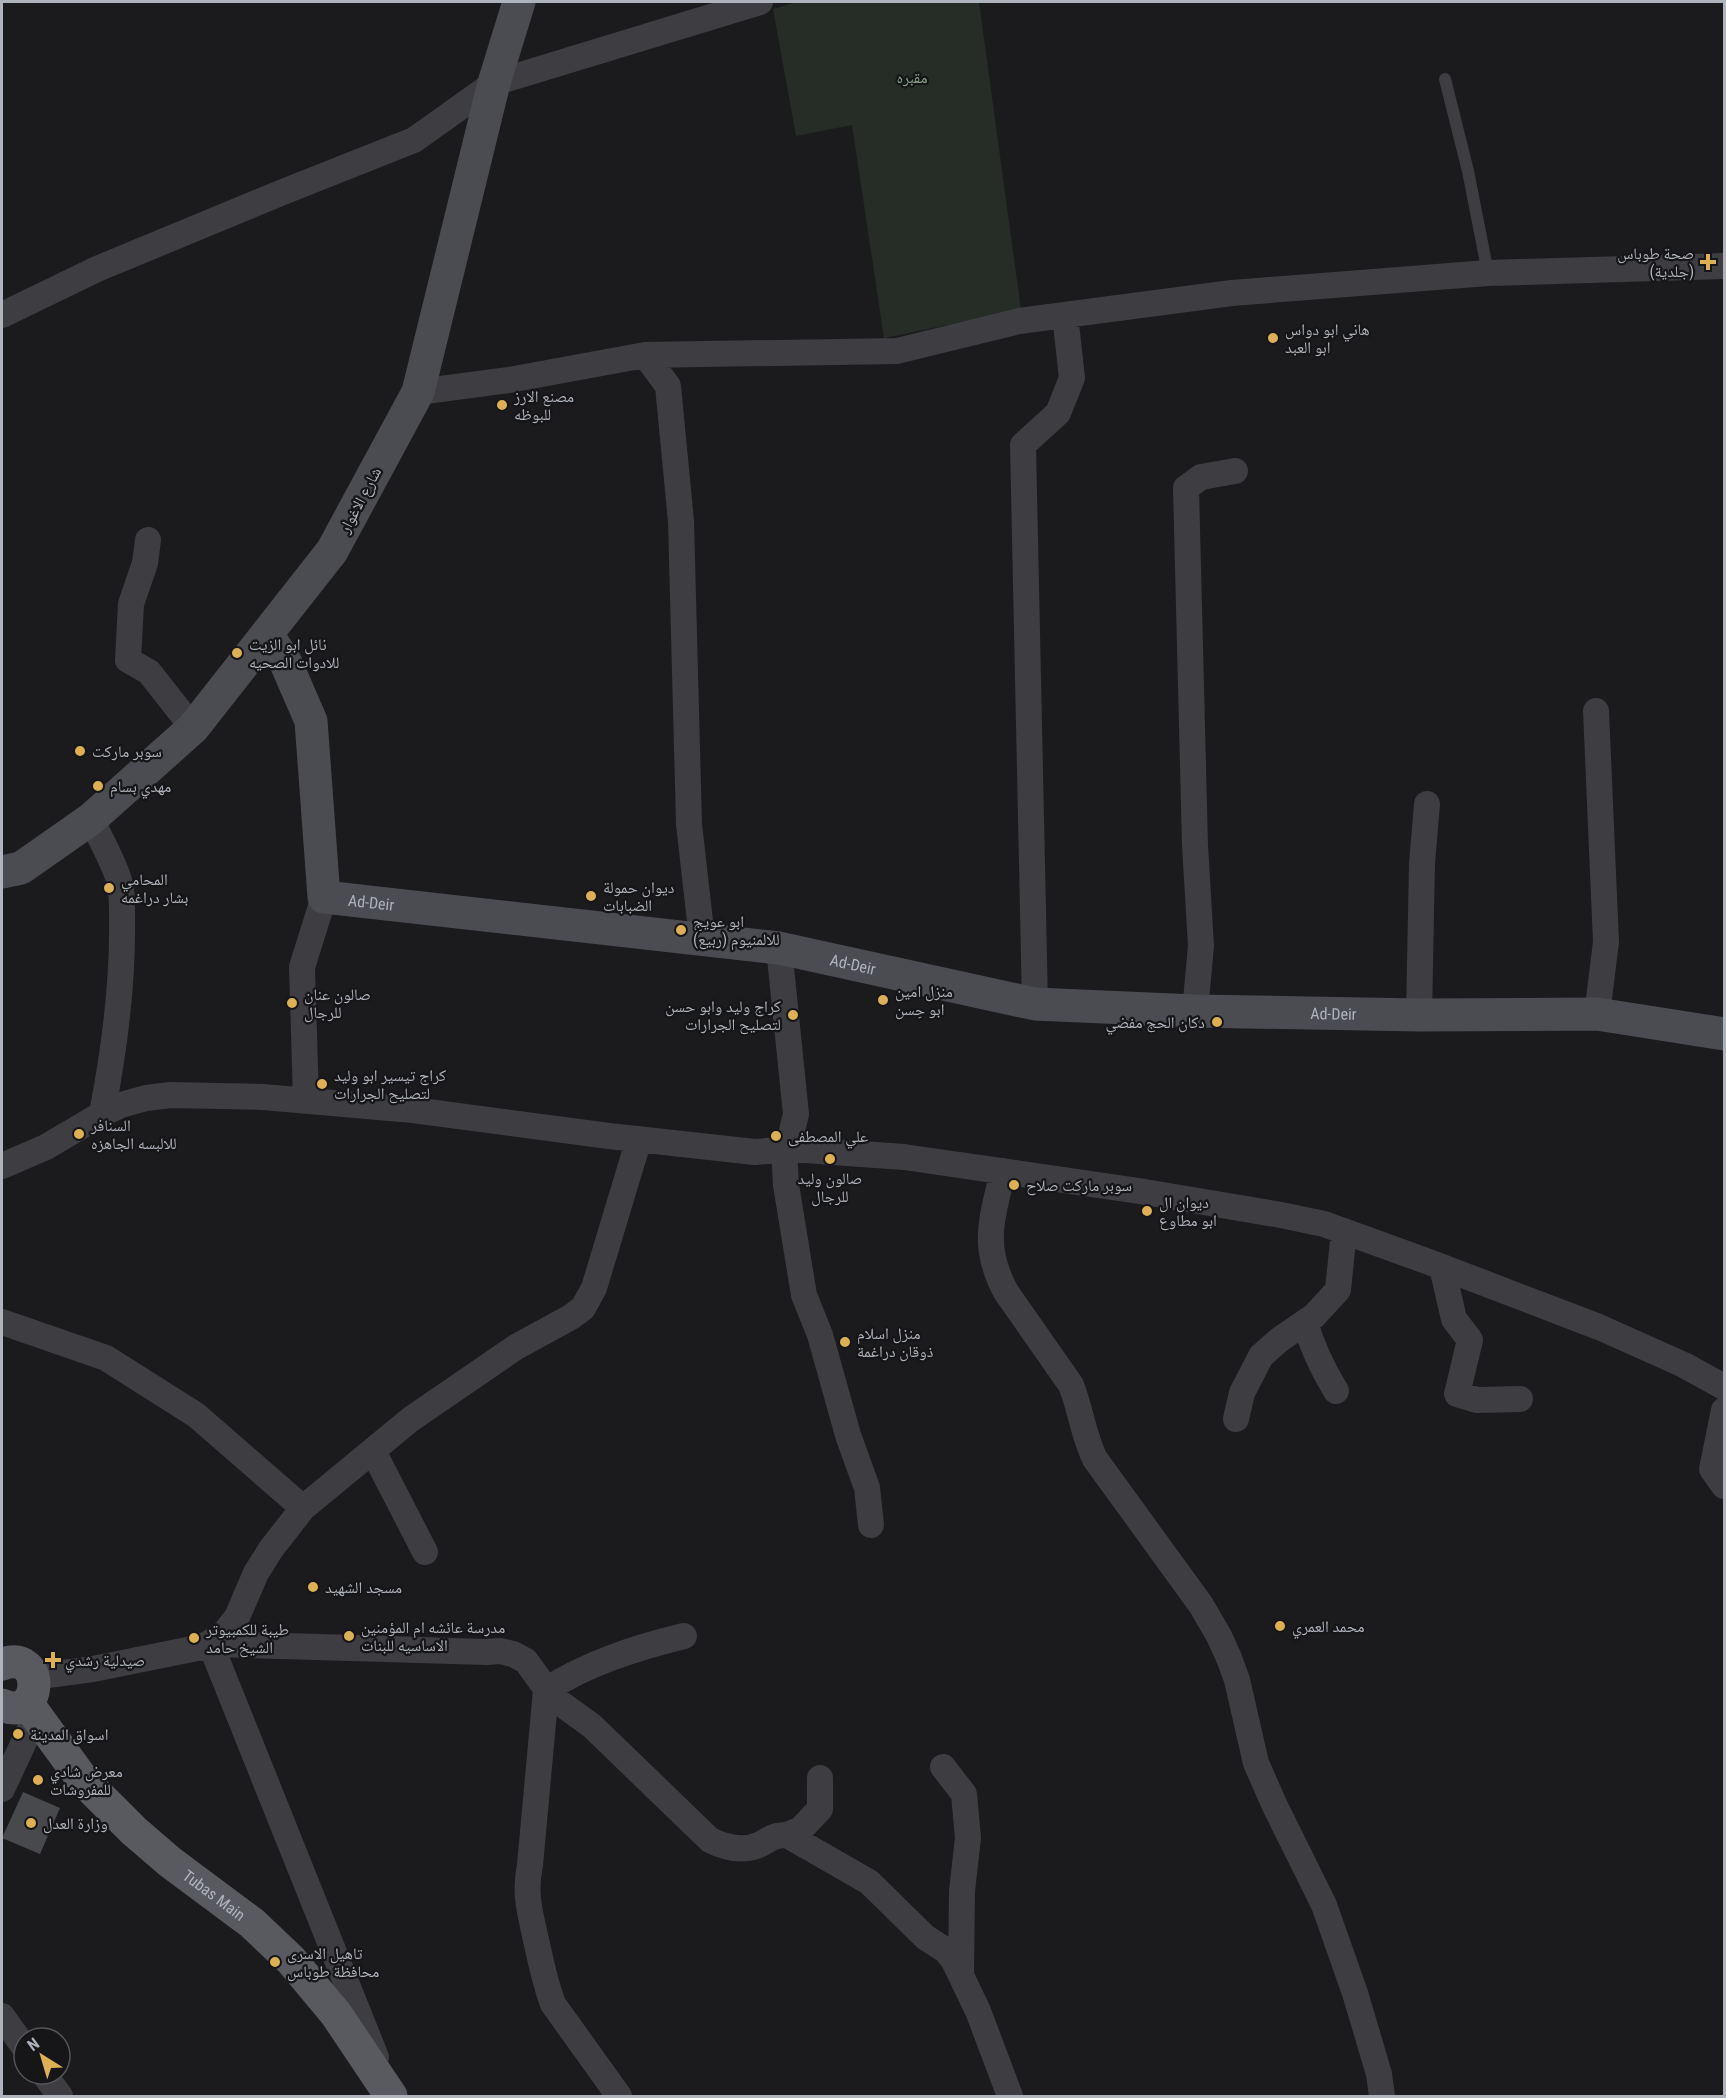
<svg xmlns="http://www.w3.org/2000/svg" width="1726" height="2098" font-family="'Roboto Condensed','Noto Naskh Arabic',sans-serif">
	<style>
		.green { fill: #252d26 }
		.building { fill: #48494d }
		.lines { fill: none; stroke-linecap: round; stroke-linejoin: round }
		.lane { stroke: #3d3d42; stroke-width: 12 }
		.street { stroke: #3d3d42; stroke-width: 26 }
		.secondary { stroke: #4b4c51; stroke-width: 33 }
		.primary { stroke: #595a60; stroke-width: 33 }
		.poi-dot { fill: #ddb053; stroke: #161618; stroke-width: 2 }
		.labels { text-anchor: middle; dominant-baseline: central; stroke-width: 4.5; stroke-linejoin: round; paint-order: stroke }
		.park-label { font-size: 16px; fill: #89a38b; stroke: #161618 }
		.poi-label { font-size: 16px; fill: #afb3bb; stroke: #161618; text-anchor: start }
		.street-label { font-size: 16px; fill: #afb3bb; stroke: #161618 }
	</style>
	<rect width="100%" height="100%" fill="#1b1b1d"/>
	<path class="green" d="M797,2h182l42,308 -137,28 -32,-213 -56,11 -23,-127z"/>
	<path class="building" d="M23,1792l37,16 -20,46 -38,-16z"/>
	<g class="lines">
		<path class="lane" d="M1445,79l23,92 20,102"/>
		<path class="street" d="M2,315l95,-46 186,-77 131,-52 80,-57 266,-81
			M645,355l252,-4 122,-30 213,-28 256,-20 236,-7
			M418,392l91,-12 136,-25 23,31 13,135 8,303 13,115
			M148,540l-3,23 -14,41 -3,56 21,12 44,56
			M1596,711l10,231 -9,72
			M91,819c9,19 20,38 27,58 5,14 4,31 4,45 1,65 -8,129 -20,192
			M779,948l17,166 -5,21v14
			M1035,1004l-12,-559 35,-32 14,-35 -7,-63
			M1195,1011l6,-65 -6,-101 -9,-357 15,-11 34,-6
			M1419,1015l3,-152 5,-59
			M306,1100l-4,-133 22,-70
			M784,1150l2,35 18,110 16,40 28,100 19,53 4,37
			M2,1166l44,-19 56,-33 19,-9 25,-7 25,-3 92,2 150,13 196,26 146,16 36,-3 113,8 235,34 142,24 43,9 105,38 170,65 85,38 40,22
			M1003,1171c-11,48 -22,75 3,121l65,93c10,25 12,50 24,74l106,146 18,31 10,22 8,22 19,83 18,41 50,101 31,88 24,81 3,22
			M1442,1267l12,52 16,21 -13,54 20,6 43,-1
			M2,1322l104,36 90,57 107,93
			M1305,1322c7,25 17,46 31,69
			M1724,1410l-12,59 12,17
			M1236,1419l6,-26 19,-37 18,-16 35,-24 24,-26 6,-59
			M373,1451l52,101
			M212,1641l4,3 271,8 13,-1 13,3 13,7 26,36 40,29 118,114c16,8 34,12 51,4 10,-6 14,-9 26,-9l82,47 56,55 20,13 8,9 25,52 32,85
			M210,1643l166,414
			M33,1677l60,-8 109,-22 20,-11 15,-19 19,-44 15,-24 32,-41 108,-89 105,-72 55,-30 12,-9 11,-20 45,-149
			M943,1767l21,27 4,44 -6,53 -1,81
			M2,1789l34,-73
			M787,1835l14,-6 19,-20v-31
			M2,2016l22,31
			M44,2074l16,22
			M619,2096l-66,-92c-8,-21 -12,-42 -17,-64 -6,-28 -12,-46 -6,-75l16,-175c42,-27 89,-42 138,-54"/>
		<g class="secondary">
			<path id="s1" d="M267,635l18,26 26,60 13,176 455,51 256,56 160,7 224,4 178,-1 127,20"/>
			<path d="M2,872l19,-4 70,-49 102,-91 139,-177 86,-159 76,-309 25,-81"/>
		</g>
		<g class="primary">
			<path d="M2,1664c45,-15 40,59 0,41"/>
			<path id="s2" d="M27,1703l56,77 51,51 36,31 82,61 39,37 45,54 55,82"/>
		</g>
	</g>
	<g class="poi-dot">
		<path d="M1705 253h6v6h6v6h-6v6h-6v-6h-6v-6h6z"/>
		<circle cx="1273" cy="338" r="6"/>
		<circle cx="502" cy="405" r="6"/>
		<circle cx="237" cy="653" r="6"/>
		<circle cx="80" cy="751" r="6"/>
		<circle cx="98" cy="786" r="6"/>
		<circle cx="109" cy="888" r="6"/>
		<circle cx="591" cy="896" r="6"/>
		<circle cx="681" cy="930" r="6"/>
		<circle cx="883" cy="1000" r="6"/>
		<circle cx="292" cy="1003" r="6"/>
		<circle cx="793" cy="1015" r="6"/>
		<circle cx="1217" cy="1022" r="6"/>
		<circle cx="322" cy="1084" r="6"/>
		<circle cx="79" cy="1134" r="6"/>
		<circle cx="776" cy="1136" r="6"/>
		<circle cx="830" cy="1159" r="6"/>
		<circle cx="1014" cy="1185" r="6"/>
		<circle cx="1147" cy="1211" r="6"/>
		<circle cx="845" cy="1342" r="6"/>
		<circle cx="313" cy="1587" r="6"/>
		<circle cx="1280" cy="1626" r="6"/>
		<circle cx="349" cy="1636" r="6"/>
		<circle cx="194" cy="1638" r="6"/>
		<path d="M50 1651h6v6h6v6h-6v6h-6v-6h-6v-6h6z"/>
		<circle cx="18" cy="1734" r="6"/>
		<circle cx="38" cy="1780" r="6"/>
		<circle cx="31" cy="1823" r="6"/>
		<circle cx="275" cy="1962" r="6"/>
	</g>
	<g class="labels">
		<g class="park-label">
			<text x="912" y="77">مقبره</text>
		</g>
		<g class="poi-label">
			<text x="1694" y="253" text-anchor="end">صحة طوباس<tspan x="1694" dy="18">(جلدية)</tspan></text>
			<text x="1285" y="329">هاني ابو دواس<tspan x="1285" dy="18">ابو العبد</tspan></text>
			<text x="514" y="396">مصنع الارز<tspan x="514" dy="18">للبوظه</tspan></text>
			<text x="249" y="644">نائل ابو الزيت<tspan x="249" dy="18">للادوات الصحيه</tspan></text>
			<text x="92" y="751">سوبر ماركت</text>
			<text x="110" y="786">مهدي بسام</text>
			<text x="121" y="879">المحامي<tspan x="121" dy="18">بشار دراغمه</tspan></text>
			<text x="603" y="887">ديوان حمولة<tspan x="603" dy="18">الضبابات</tspan></text>
			<text x="693" y="921">ابو عويج<tspan x="693" dy="18">للالمنيوم (ربيع)</tspan></text>
			<text x="895" y="991">منزل امين<tspan x="895" dy="18">ابو حِسن</tspan></text>
			<text x="304" y="994">صالون عنان<tspan x="304" dy="18">للرجال</tspan></text>
			<text x="781" y="1006" text-anchor="end">كراج وليد وابو حسن<tspan x="781" dy="18">لتصليح الجرارات</tspan></text>
			<text x="1205" y="1022" text-anchor="end">دكان الحج مفضي</text>
			<text x="334" y="1075">كراج تيسير ابو وليد<tspan x="334" dy="18">لتصليح الجرارات</tspan></text>
			<text x="91" y="1125">السنافر<tspan x="91" dy="18">للالبسه الجاهزه</tspan></text>
			<text x="788" y="1136">علي المصطفى</text>
			<text x="830" y="1178" text-anchor="middle">صالون وليد<tspan x="830" dy="18">للرجال</tspan></text>
			<text x="1026" y="1185">سوبر ماركت صلاح</text>
			<text x="1159" y="1202">ديوان ال<tspan x="1159" dy="18">ابو مطاوع</tspan></text>
			<text x="857" y="1333">منزل اسلام<tspan x="857" dy="18">ذوقان دراغمة</tspan></text>
			<text x="325" y="1587">مسجد الشهيد</text>
			<text x="1292" y="1626">محمد العمري</text>
			<text x="361" y="1627">مدرسة عائشه ام المؤمنين<tspan x="361" dy="18">الاساسيه للبنات</tspan></text>
			<text x="206" y="1629">طيبة للكمبيوتر<tspan x="206" dy="18">الشيخ حامد</tspan></text>
			<text x="65" y="1660">صيدلية رشدي</text>
			<text x="30" y="1734">اسواق المدينة</text>
			<text x="50" y="1771">معرض شادي<tspan x="50" dy="18">للمفروشات</tspan></text>
			<text x="43" y="1823">وزارة العدل</text>
			<text x="287" y="1953">تاهيل الاسرى<tspan x="287" dy="18">محافظة طوباس</tspan></text>
		</g>
		<g class="street-label">
			<text transform="translate(360 500) rotate(-62)">شارع الاغوار</text>
			<text stroke="none"><textPath href="#s1" startOffset="321">Ad-Deir</textPath></text>
			<text stroke="none"><textPath href="#s1" startOffset="807">Ad-Deir</textPath></text>
			<text stroke="none"><textPath href="#s1" startOffset="1292">Ad-Deir</textPath></text>
			<text stroke="none"><textPath href="#s2" startOffset="270">Tubas Main</textPath></text>
		</g>
	</g>
	<rect width="1726" height="2098" fill="none" stroke="#afb3bb" stroke-width="6"/>
	<g transform="translate(42 2056) rotate(323)"><circle r="28" fill="#161618" stroke="#535559" stroke-width="1.5"/>
	<path d="M0-4.5L10 22L0 15L-10 22Z" fill="#ddb053"/>
	<text y="-9" font-size="16" font-weight="bold" text-anchor="middle" fill="#afb3bb">N</text>
	</g>
</svg>
